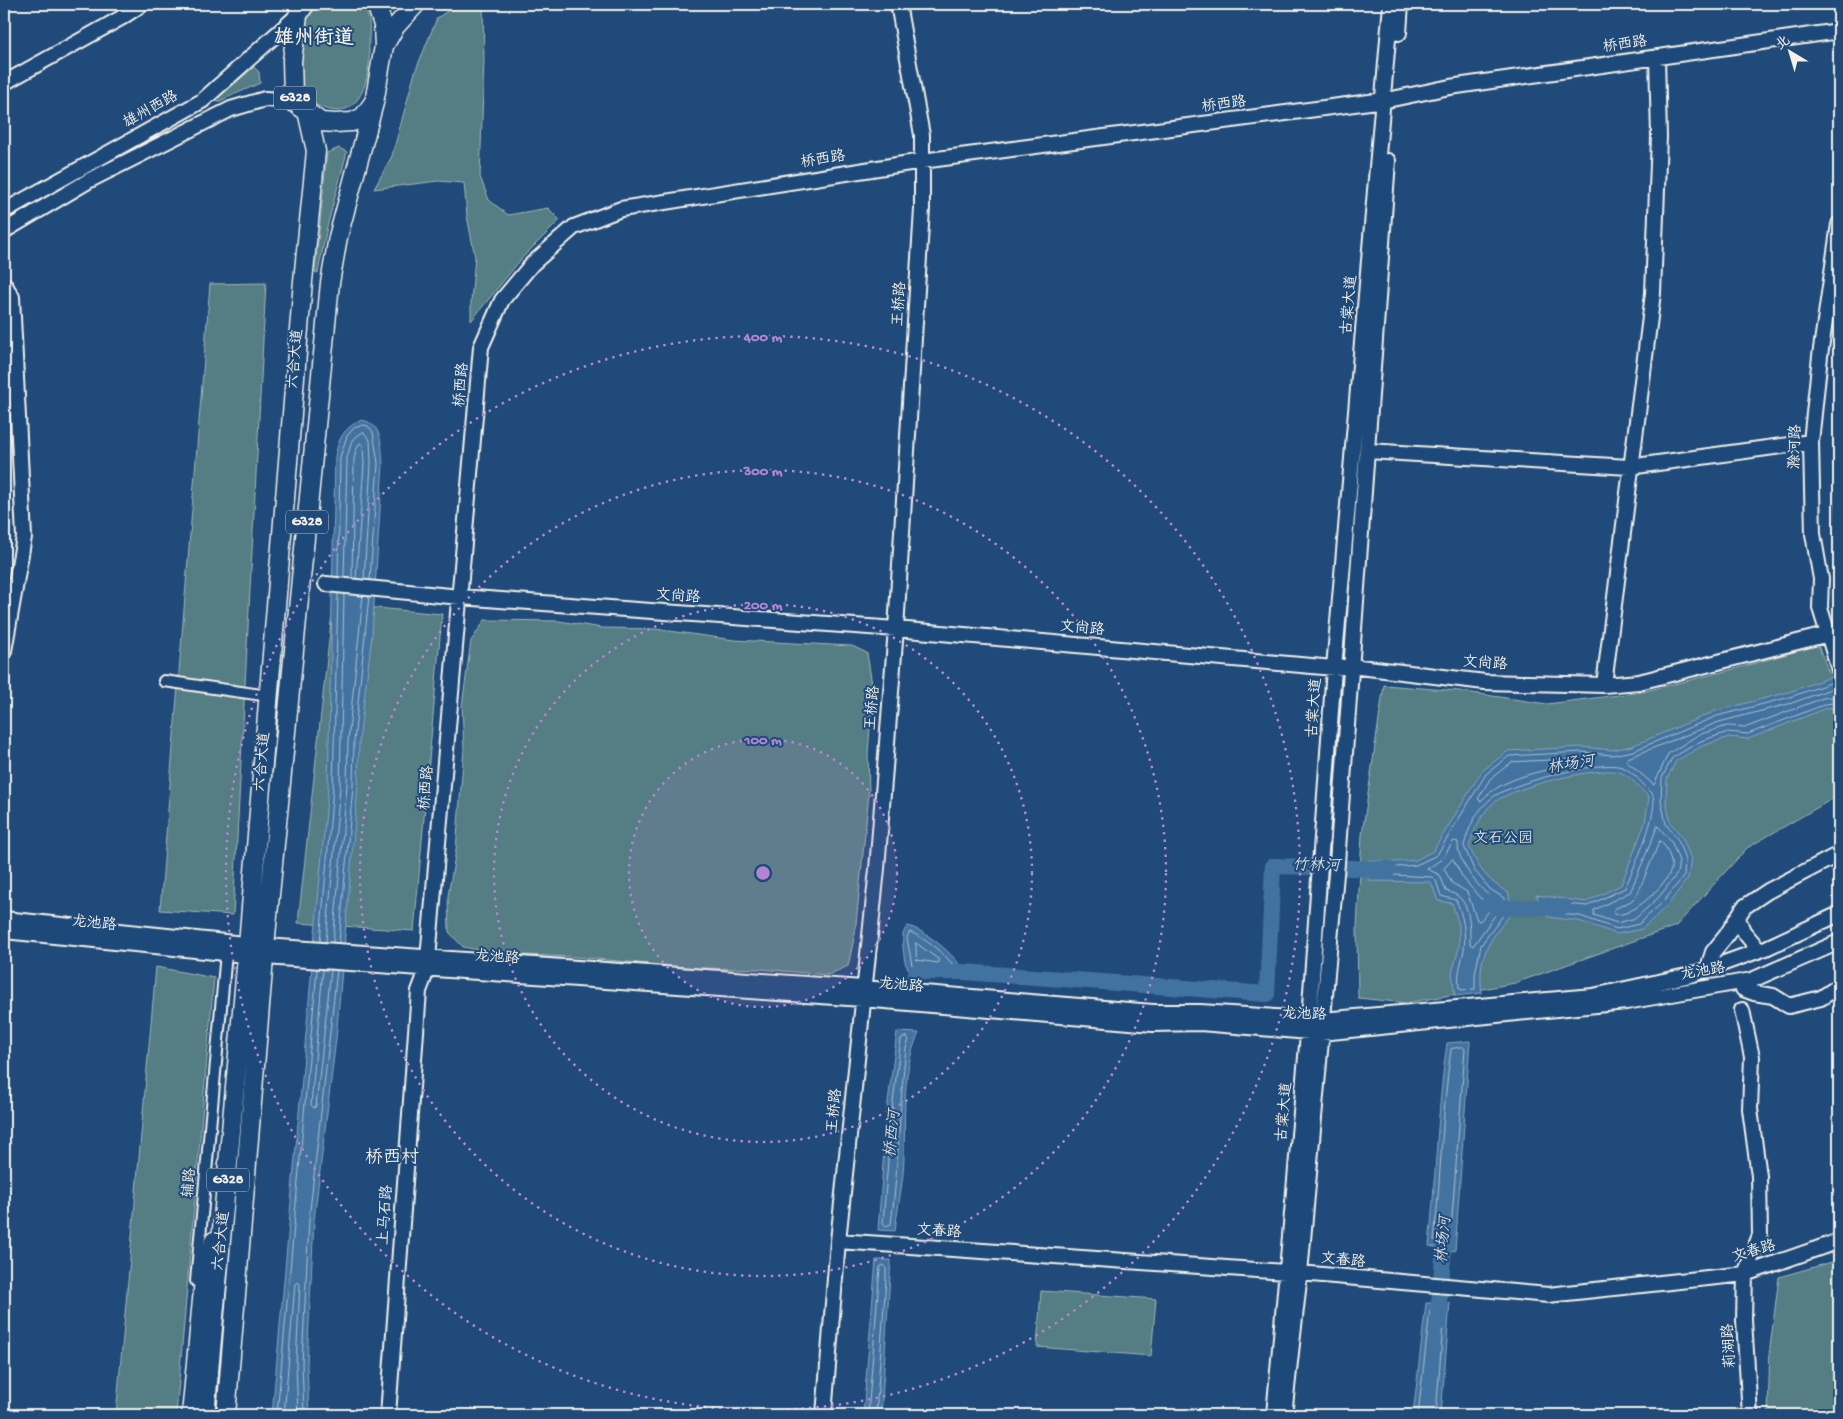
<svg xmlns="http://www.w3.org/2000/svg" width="1843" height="1419" font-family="'Gochi Hand','LXGW WenKai TC',sans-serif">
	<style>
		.green { fill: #557d84; stroke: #a4b7b6 }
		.water { fill: #4373a0; stroke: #8aa5bd }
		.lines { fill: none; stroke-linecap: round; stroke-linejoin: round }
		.shore { stroke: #adbfcb; stroke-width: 1 }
		.river { stroke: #4373a0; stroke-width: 16 }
		.street-casing { stroke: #f4f1e8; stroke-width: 14 }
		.secondary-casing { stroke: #f4f1e8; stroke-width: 18 }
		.highway-casing { stroke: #f4f1e8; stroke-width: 21 }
		.street { stroke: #1f4a7a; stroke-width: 10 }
		.secondary { stroke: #1f4a7a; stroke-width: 14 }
		.highway { stroke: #1f4a7a; stroke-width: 18 }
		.ring { fill: none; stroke: #b185d1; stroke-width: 2.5; stroke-dasharray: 2.5 5 }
		.labels { text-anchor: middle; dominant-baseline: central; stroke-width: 4; stroke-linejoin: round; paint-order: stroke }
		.shield { fill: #1f4a7a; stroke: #b4bfc7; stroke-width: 1 }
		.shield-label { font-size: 14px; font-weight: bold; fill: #f4f1e8 }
		.street-label { font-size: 15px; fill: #f4f1e8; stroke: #1f4a7a }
		.park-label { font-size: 15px; fill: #dce0d9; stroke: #1f4a7a }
		.water-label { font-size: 16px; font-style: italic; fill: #d9dedd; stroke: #1f4a7a }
		.quarter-label { font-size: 18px; fill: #f4f1e8; stroke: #1f4a7a }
		.district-label { font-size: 20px; font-weight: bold; fill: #f4f1e8; stroke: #1f4a7a }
		.centre { fill: #b185d1; stroke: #1f4a7a; stroke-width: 2.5 }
		.ring-label { font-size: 15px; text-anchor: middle; font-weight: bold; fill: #b185d1; stroke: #1f4a7a; stroke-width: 4; stroke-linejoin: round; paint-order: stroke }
	</style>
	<rect width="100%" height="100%" fill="#1f4a7a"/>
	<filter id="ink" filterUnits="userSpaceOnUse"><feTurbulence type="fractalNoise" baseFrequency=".02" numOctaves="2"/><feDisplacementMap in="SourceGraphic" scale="10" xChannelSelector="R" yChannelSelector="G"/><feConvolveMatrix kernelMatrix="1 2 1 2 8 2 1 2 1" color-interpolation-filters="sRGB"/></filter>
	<g filter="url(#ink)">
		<path class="green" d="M319,4h41c14,13 8,29 9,46 2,26 -8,70 -43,59 -7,-2 -15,-6 -19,-12 -7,-12 -7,-32 -6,-45 2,-23 3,-31 18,-48z
			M458,4h25l1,56 -4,117 9,23 19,15 40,-7 12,12 -38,38 -51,63v-20l4,-44 -8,-41 -3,-33 -26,-2 -64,8 18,-33 23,-84 22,-54z
			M254,67l5,5 1,11 -40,18h-6z
			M339,148l8,4 -20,75 -9,46 -3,-1 12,-119z
			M266,283l-33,632 -73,-5 50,-626z
			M1839,359v181c-6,-60 -5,-120 0,-181z
			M333,604l109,10 -28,317 -116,-8z
			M485,620l74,1 43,7 53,1 79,11 118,6 15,7 6,38 -5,62 1,40 -14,141 -7,32 -20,9 -69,-6 -66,-1 -117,-11 -75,-3 -38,-7 -14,-15 -1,-36 8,-46 8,-101 -2,-43 9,-65z
			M1818,645l21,53v97l-92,53 -71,78 -161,57 -108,20 -49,-5 -1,-70 5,-93 22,-150 75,6 88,13 95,-12 96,-24z
			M156,967l58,11 -38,437h-60z
			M1839,1260v155h-71l2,-68 9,-70z
			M1041,1291l115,8 -5,57 -114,-9z"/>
		<path class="water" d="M362,420c21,4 19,25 21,44l-11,171 -13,106 -1,45 -22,253 -22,181 -7,144 2,51h-37l56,-628 7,-330c3,-18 9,-30 27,-37z
			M1839,674v33l-12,1 -79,31 -19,-2 -27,9 -26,15 -9,18 -1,21 4,22 12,15 9,22 -3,19 -20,27 -26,24 -25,5 -38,-13 -31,-4 -12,-22 50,7 35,-17 24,-62 4,-26c-8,-7 -20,-23 -30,-25 -22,-6 -104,15 -123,29 -14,10 -22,29 -27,45 9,22 19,36 40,47l1,22c-22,26 -33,43 -28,78l-27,3 -3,-23 7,-25v-23l-7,-22 -14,-2 -7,-19 -61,-1 -2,-21 27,2 21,-2 17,-9 49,-80 26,-20 74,-4 30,3 20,-4 84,-35 73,-19z
			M908,926c17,4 49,30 56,46 -13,3 -47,7 -57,-5 -3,-5 -3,-13 -4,-19 0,-8 -2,-16 5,-22z
			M897,1032l22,1c-20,41 -12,95 -16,141 -2,19 -6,38 -8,57l-17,-1 9,-120z
			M1470,1041l-15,210 -26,-5c7,-68 8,-136 18,-203z
			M876,1260h15l-10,155h-18z
			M1426,1303h24l-9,112h-28z"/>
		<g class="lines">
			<path class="shore" d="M338,577l2,-120 7,-21 7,-8 9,-3 5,1 5,6 5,31 -8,117
				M344,578l3,-120 5,-18 11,-8 7,8 1,23 -7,117
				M352,578l2,-119 2,-9 4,-7 3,2 1,19 -8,115
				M1839,680l-49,17 -73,19 -84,35 -21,4 -30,-3 -73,4 -23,18 -49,81 -21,10 -20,2 -21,-1 -1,8 58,3 4,4 5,15 15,4c7,15 10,33 8,50 -3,15 -7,22 -5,38l2,2 14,-1v-15l6,-29 24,-32 -1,-15 -14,-9 -16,-19 -10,-24c4,-18 13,-37 29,-49 17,-13 109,-38 129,-30 11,4 21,18 30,26 9,17 -19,76 -27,95l-38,18 -37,-4 -3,3 5,8 28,3 37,13 22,-5 25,-23 20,-25 1,-16 -7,-20 -12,-16 -5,-24 1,-22 10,-20 29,-17 27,-9 20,2 78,-30 13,-2
				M1839,686l-47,17 -73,19 -91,36 -2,3 28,24 14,-31 30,-19 29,-9 20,1 76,-29 16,-2
				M1578,759l2,2 -1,2c-32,7 -76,13 -98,38l-3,-2 12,-20 22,-17z
				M1658,826l14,17 7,18 -2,13 -18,23 -23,21 -19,5 -23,-8v-5l36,-18z
				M1454,841l4,1c-1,18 15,38 27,50 4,4 10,6 13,9v10l-25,35 -3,-2c0,-21 1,-48 -24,-53l-6,-16 -13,-6 15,-10z
				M1660,841c7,5 13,20 11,29 -5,15 -40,49 -57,44v-5l17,-8 6,-6z
				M1453,859l10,19 17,20 11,7v4l-11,12 -3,-1 -10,-28 -15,-9 -8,-14z
				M910,932c10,3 43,27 44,36l-10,3 -32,-6 -5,-27z
				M320,942l13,-155 5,-194
				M326,942l14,-155 4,-193
				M333,943l14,-157 1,-45 15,-145
				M339,943l14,-157 1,-45 15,-145
				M916,943l22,16v4l-21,-3z
				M323,969l-12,136 3,3 2,-2 15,-136
				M907,1037l2,3 -3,8c-7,58 -7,117 -15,176l-5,2 -3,-3 9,-113 9,-71z
				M1463,1047l2,2 -15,193 -2,2 -14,-4c7,-64 8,-128 17,-191z
				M277,1415l40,-446
				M284,1415l11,-131 3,-2 2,2 -4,80 2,51
				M304,1415l-2,-51 7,-145 28,-249
				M868,1415l12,-148 4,-2 2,2v12l-10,136
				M1418,1415l12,-105 12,-2 2,3 -8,104"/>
			<path class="river" d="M1490,902l7,6 67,-1
				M915,977l1,-5h48l303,22 6,-128 116,3
				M1437,1324l9,-98"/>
			<defs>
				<path id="street" d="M164,681l105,15
					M196,1281l30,-328"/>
				<path id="secondary" d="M1399,33l2,-29
					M4,83l117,-65 21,-14
					M4,211l198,-110 96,-86
					M1839,224l-19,132 -9,86 2,92 8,45 -1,29 19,62
					M4,231l86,-51 141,-71 34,-10 16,1 18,6
					M4,284l8,13 12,240 -20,114
					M1368,451l261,16 182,-25
					M326,584l134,13 436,32 438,39 17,-2 134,16 119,3 35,-3 190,-48
					M1604,685l49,-392 6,-156 -2,-80
					M1738,918l5,13 11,13
					M4,919l261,27 598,42 290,24h47l122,8 271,-24 98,-21 75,-27 73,-34
					M4,931l261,26 597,42 291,25 47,-1 121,10 305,-31 126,-22 87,-38
					M1710,961l3,-9 13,-16 18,-29 24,-16 71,-37
					M1743,989l11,4 19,3 16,10 32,-8 18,-12
					M1742,1010l10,47 -2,52 9,67 1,59 -15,39 -1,46 6,95
					M838,1241l462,32 248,22 197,-21 94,-33
					M388,1415l31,-424 8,-21 54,-623 21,-47 30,-36 42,-37 47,-18 301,-48 470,-62 58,-12 389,-56
					M824,1415l14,-174 39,-372 19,-240 26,-420v-74l-24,-131
					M1274,1415l34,-381 26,-366 57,-664
					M1284,1415l16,-142 37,-410 51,-702"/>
				<path id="highway" d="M305,4l-7,11 -6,46 1,33 6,12 22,16 14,1 17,-1 11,-5 10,-14
					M384,46l11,-19 21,-23
					M191,1415l13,-136 10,-38
					M205,1415l42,-459 56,-675 13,-130 -9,-40
					M226,1415l39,-469 65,-663 8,-46 36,-134 10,-57 -1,-21 -7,-21"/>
			</defs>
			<use href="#street" class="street-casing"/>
			<use href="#secondary" class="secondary-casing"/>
			<use href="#highway" class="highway-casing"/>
			<use href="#street" class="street"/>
			<use href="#secondary" class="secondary"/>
			<use href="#highway" class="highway"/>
		</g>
	</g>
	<circle cx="763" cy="873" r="134" fill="#b185d1" fill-opacity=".12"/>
	<g class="ring">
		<circle cx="763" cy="873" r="134"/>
		<circle cx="763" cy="873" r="269"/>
		<circle cx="763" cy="873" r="403"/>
		<circle cx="763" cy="873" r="537"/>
	</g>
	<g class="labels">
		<g class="shield">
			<rect x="274" y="86.5" width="42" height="23" rx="4"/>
			<rect x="286" y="510.5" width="42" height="23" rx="4"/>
			<rect x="207" y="1168.5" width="42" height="23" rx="4"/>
		</g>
		<g class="shield-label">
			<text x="295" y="98">G328</text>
			<text x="307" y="522">G328</text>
			<text x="228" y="1180">G328</text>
		</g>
		<g class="street-label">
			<text transform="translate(1625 45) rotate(-8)">桥西路</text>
			<text transform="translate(1224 105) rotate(-7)">桥西路</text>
			<text transform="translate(151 110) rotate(-29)">雄州西路</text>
			<text transform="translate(823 160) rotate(-9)">桥西路</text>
			<text transform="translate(900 304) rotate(-86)">王桥路</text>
			<text transform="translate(1350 305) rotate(-85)">古棠大道</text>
			<text transform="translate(296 359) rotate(-85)">六合大道</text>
			<text transform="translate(462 385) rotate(-85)">桥西路</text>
			<text transform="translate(1796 447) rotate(-88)">滁河路</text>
			<text transform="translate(678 597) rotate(4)">文尚路</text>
			<text transform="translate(1082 629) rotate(5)">文尚路</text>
			<text transform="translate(1485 664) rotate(4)">文尚路</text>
			<text transform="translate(873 708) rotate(-85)">王桥路</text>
			<text transform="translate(1315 708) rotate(-86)">古棠大道</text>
			<text transform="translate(263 762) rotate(-85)">六合大道</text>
			<text transform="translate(427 788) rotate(-85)">桥西路</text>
			<text transform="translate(94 924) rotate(6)">龙池路</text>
			<text transform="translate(497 958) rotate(4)">龙池路</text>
			<text transform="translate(1703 972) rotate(-10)">龙池路</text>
			<text transform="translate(901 986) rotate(5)">龙池路</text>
			<text transform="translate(1304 1015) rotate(2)">龙池路</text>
			<text transform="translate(835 1111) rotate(-84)">王桥路</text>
			<text transform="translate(1285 1112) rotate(-85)">古棠大道</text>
			<text transform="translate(190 1183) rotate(-85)">辅路</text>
			<text transform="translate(386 1215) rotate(-86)">上马石路</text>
			<text transform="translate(939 1232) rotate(4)">文春路</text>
			<text transform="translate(222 1241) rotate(-84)">六合大道</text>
			<text transform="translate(1754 1252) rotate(-16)">文春路</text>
			<text transform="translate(1343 1261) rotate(6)">文春路</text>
			<text transform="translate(1730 1346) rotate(-93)">莉湖路</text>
		</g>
		<g class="park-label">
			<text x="1503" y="839">文石公园</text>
		</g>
		<g class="water-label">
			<text transform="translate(1571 766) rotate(-9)">林场河</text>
			<text transform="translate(1316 867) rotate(1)">竹林河</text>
			<text transform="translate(894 1134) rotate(-84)">桥西河</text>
			<text transform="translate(1445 1240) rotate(-85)">林场河</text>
		</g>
		<g class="quarter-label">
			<text x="392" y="1158">桥西村</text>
		</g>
		<g class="district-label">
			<text x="314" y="39">雄州街道</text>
		</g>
	</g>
	<circle cx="763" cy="873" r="8" class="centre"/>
	<g class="ring-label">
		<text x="763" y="341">400 m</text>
		<text x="763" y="475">300 m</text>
		<text x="763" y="609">200 m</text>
		<text x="763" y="744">100 m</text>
	</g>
	<rect width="1843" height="1419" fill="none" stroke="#1f4a7a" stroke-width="20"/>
	<rect x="10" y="10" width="1823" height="1399" fill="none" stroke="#f4f1e8" stroke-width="2" filter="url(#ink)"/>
	<g transform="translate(1790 52) rotate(322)" stroke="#1f4a7a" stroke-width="4" paint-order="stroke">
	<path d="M0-4L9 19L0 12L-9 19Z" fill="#f4f1e8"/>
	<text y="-8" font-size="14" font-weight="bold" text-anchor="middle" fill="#f4f1e8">北</text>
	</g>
</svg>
